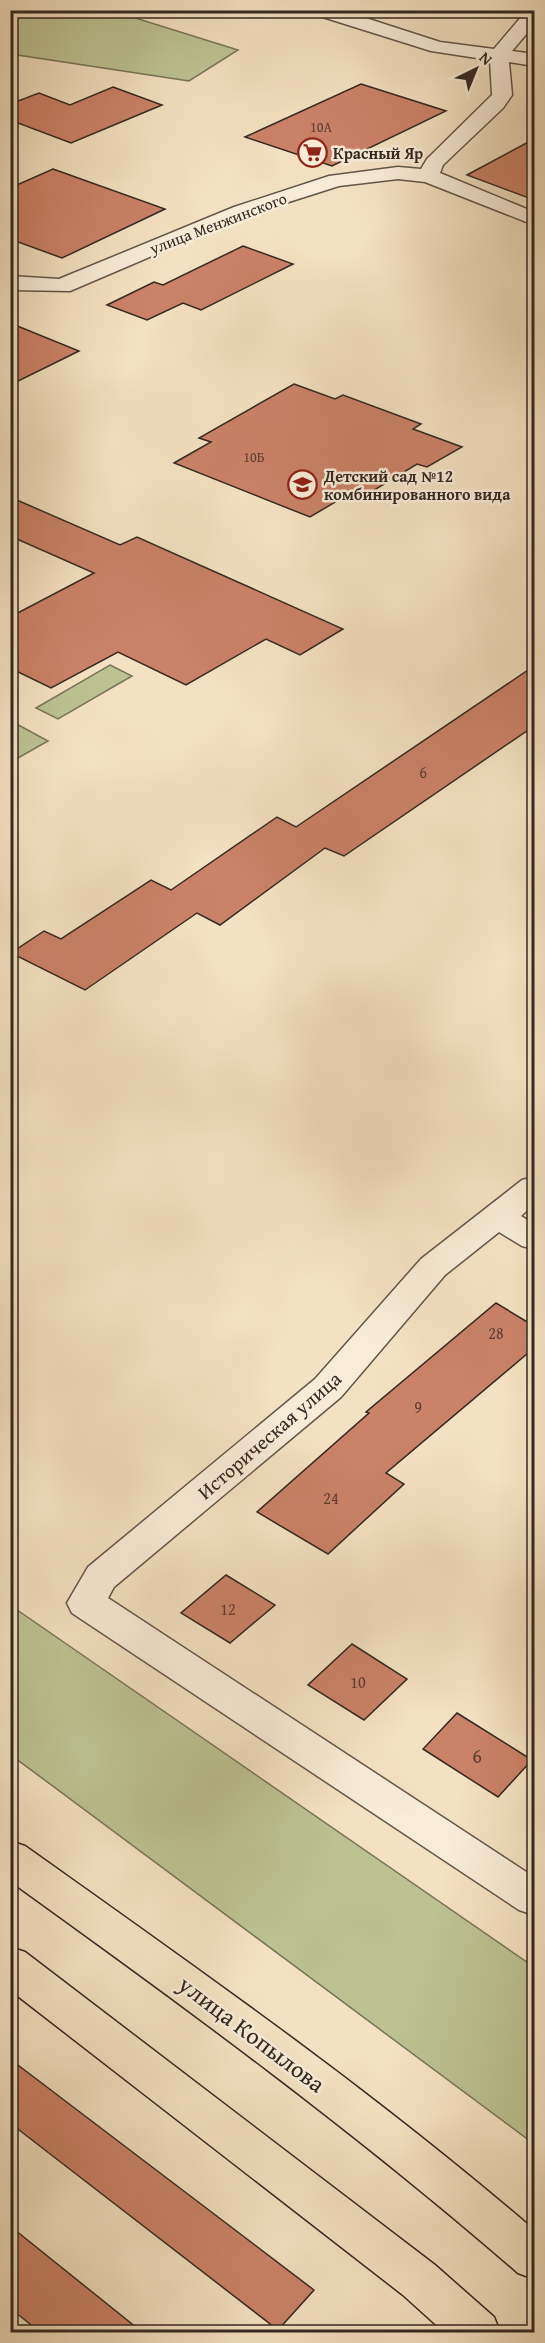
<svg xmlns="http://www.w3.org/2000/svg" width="545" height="2343" font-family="'Gentium Book Plus',serif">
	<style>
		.green { fill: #bcc292; stroke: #78755a; stroke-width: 1.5 }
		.building { fill: #ca8268; stroke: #342821; stroke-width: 1.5 }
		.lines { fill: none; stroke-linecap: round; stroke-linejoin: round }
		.minor-casing { stroke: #645649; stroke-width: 3 }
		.primary-casing { stroke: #342821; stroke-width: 3 }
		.minor { fill: #f8ecd7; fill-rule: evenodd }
		.primary { fill: #f4e1c1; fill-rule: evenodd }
		.labels { text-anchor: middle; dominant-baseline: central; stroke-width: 5; stroke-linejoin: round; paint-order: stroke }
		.far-number-label { font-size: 14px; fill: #5a3e33 }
		.far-poi-label { font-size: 16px; font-weight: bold; fill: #342821; stroke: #f8ecd7; text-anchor: start }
		.far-street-label { font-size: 16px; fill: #342821; stroke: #f8ecd7 }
		.number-label { font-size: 16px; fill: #5a3e33 }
		.street-label { font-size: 20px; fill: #342821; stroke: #f8ecd7 }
		.near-number-label { font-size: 20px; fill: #5a3e33 }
		.near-street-label { font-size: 24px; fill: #342821; stroke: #f8ecd7 }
	</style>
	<rect width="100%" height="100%" fill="#f4e1c1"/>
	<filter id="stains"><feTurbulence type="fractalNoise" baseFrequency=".00333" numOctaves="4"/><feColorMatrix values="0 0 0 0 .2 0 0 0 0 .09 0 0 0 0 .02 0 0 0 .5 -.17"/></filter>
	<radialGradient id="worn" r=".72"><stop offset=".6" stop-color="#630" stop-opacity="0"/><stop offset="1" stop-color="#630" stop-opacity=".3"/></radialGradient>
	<path class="green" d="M10,11h103l125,39 -49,31 -178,-27z
		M110,665l22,11 -74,43 -22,-11z
		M11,721l37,20 -37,21z
		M10,1605l524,362v177l-523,-389z"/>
	<path class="building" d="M361,84l85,27 -114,55 -87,-29z
		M113,87l49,18 -91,38 -61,-23v-16l29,-11 31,12z
		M534,139v61l-67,-25z
		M53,169l112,40 -103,49 -52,-19v-51z
		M243,246l50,18 -92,46 -18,-7 -36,17 -40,-15 47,-23 9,3z
		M10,323l69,28 -69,34z
		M294,384l41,15 8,-4 78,29 -8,5 49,18 -35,20 -10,-3 -59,36 -11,-5 -37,22 -136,-54 37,-21 -12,-4z
		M10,497l110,48 17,-8 206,92 -43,26 -34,-16 -80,46 -68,-33 -67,36 -41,-20v-51l84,-44 -84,-37z
		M534,666v60l-190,130 -19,-8 -105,77 -23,-12 -112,77 -74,-37 33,-22 17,8 90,-59 20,10 106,-73 19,10z
		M496,1303l38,23v22l-148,125 18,11 -76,70 -71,-42 112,-99 -3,-1z
		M226,1575l49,30 -45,38 -49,-30z
		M352,1644l55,35 -43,41 -56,-35z
		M457,1713l75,47 -34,37 -75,-48z
		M10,2059l304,231 -36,40 -268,-207z
		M10,2226l132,106h-102l-30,-24z"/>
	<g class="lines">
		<defs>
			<path id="minor" d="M311,10h30l99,32 54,7 33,-39h7v15l-22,26 22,3v12l-25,-4 3,33 -9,13 -60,57 -3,8 94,39v13l-109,-43 -27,-3 -59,7 -91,29 -178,76 -60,-1v-14l49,3 175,-72 95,-31 69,-9 23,2 6,-10 65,-64 -2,-35 -59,-9 -118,-37z
				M534,1177v27l-13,12 13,8v25l-12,-3 -23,-14 -54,43 -104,122 -227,190 -6,11 426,279v38l-15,-5 -447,-297 -5,-10 21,-36 227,-188 106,-120 101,-79z"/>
			<path id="primary" d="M10,1841l15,5c173,123 348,245 509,384v49l-16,-6c-162,-141 -334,-267 -508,-392z
				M10,1947l15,5 410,313 59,52 6,15h-56l-41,-37 -393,-305z"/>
		</defs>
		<use href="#minor" class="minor-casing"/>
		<use href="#primary" class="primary-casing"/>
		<use href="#minor" class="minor"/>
		<use href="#primary" class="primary"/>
	</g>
	<defs>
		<symbol id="supermarket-ring" viewBox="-11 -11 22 22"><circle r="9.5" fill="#f8ecd7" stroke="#8f2418" stroke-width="1.5"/><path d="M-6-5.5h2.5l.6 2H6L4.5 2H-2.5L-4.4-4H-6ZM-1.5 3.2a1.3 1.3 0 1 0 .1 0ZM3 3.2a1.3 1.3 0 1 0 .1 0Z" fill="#8f2418"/></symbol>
		<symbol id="school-ring" viewBox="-11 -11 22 22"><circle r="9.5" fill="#f8ecd7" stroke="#8f2418" stroke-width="1.5"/><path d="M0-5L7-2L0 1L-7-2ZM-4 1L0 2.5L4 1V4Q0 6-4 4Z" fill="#8f2418"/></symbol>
	</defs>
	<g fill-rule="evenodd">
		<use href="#supermarket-ring" x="296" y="136" width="33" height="33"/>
		<use href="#school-ring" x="286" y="468" width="33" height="33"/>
	</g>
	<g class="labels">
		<g class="far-number-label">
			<text x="321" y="127">10А</text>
			<text x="254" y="457">10Б</text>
		</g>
		<g class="far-poi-label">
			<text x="333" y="153">Красный Яр</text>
			<text x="324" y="476">Детский сад №12<tspan x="324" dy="18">комбинированного вида</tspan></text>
		</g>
		<g class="far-street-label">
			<text transform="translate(218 223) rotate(-21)">улица Менжинского</text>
		</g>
		<g class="number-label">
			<text x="423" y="772">6</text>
			<text x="496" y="1333">28</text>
			<text x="418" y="1407">9</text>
			<text x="331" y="1498">24</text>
			<text x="228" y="1609">12</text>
			<text x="358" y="1682">10</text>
		</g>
		<g class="street-label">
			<text transform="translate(269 1435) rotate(-41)">Историческая улица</text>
		</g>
		<g class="near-number-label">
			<text x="477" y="1755">6</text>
		</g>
		<g class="near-street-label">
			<text transform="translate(252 2034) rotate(37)">улица Копылова</text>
		</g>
	</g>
	<rect width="545" height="2343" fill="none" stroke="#f4e1c1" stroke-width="36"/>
	<rect x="12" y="12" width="521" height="2319" fill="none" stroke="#342821" stroke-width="3"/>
	<rect x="18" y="18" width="509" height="2307" fill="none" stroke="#342821" stroke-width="1.5"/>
	<g transform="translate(476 69) rotate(43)" stroke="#f8ecd7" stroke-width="4.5" paint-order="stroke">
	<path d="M0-4.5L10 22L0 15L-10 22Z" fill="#342821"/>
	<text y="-9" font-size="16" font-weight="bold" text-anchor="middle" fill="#342821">N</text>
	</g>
	<rect width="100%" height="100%" filter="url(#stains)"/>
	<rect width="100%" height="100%" fill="url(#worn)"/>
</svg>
